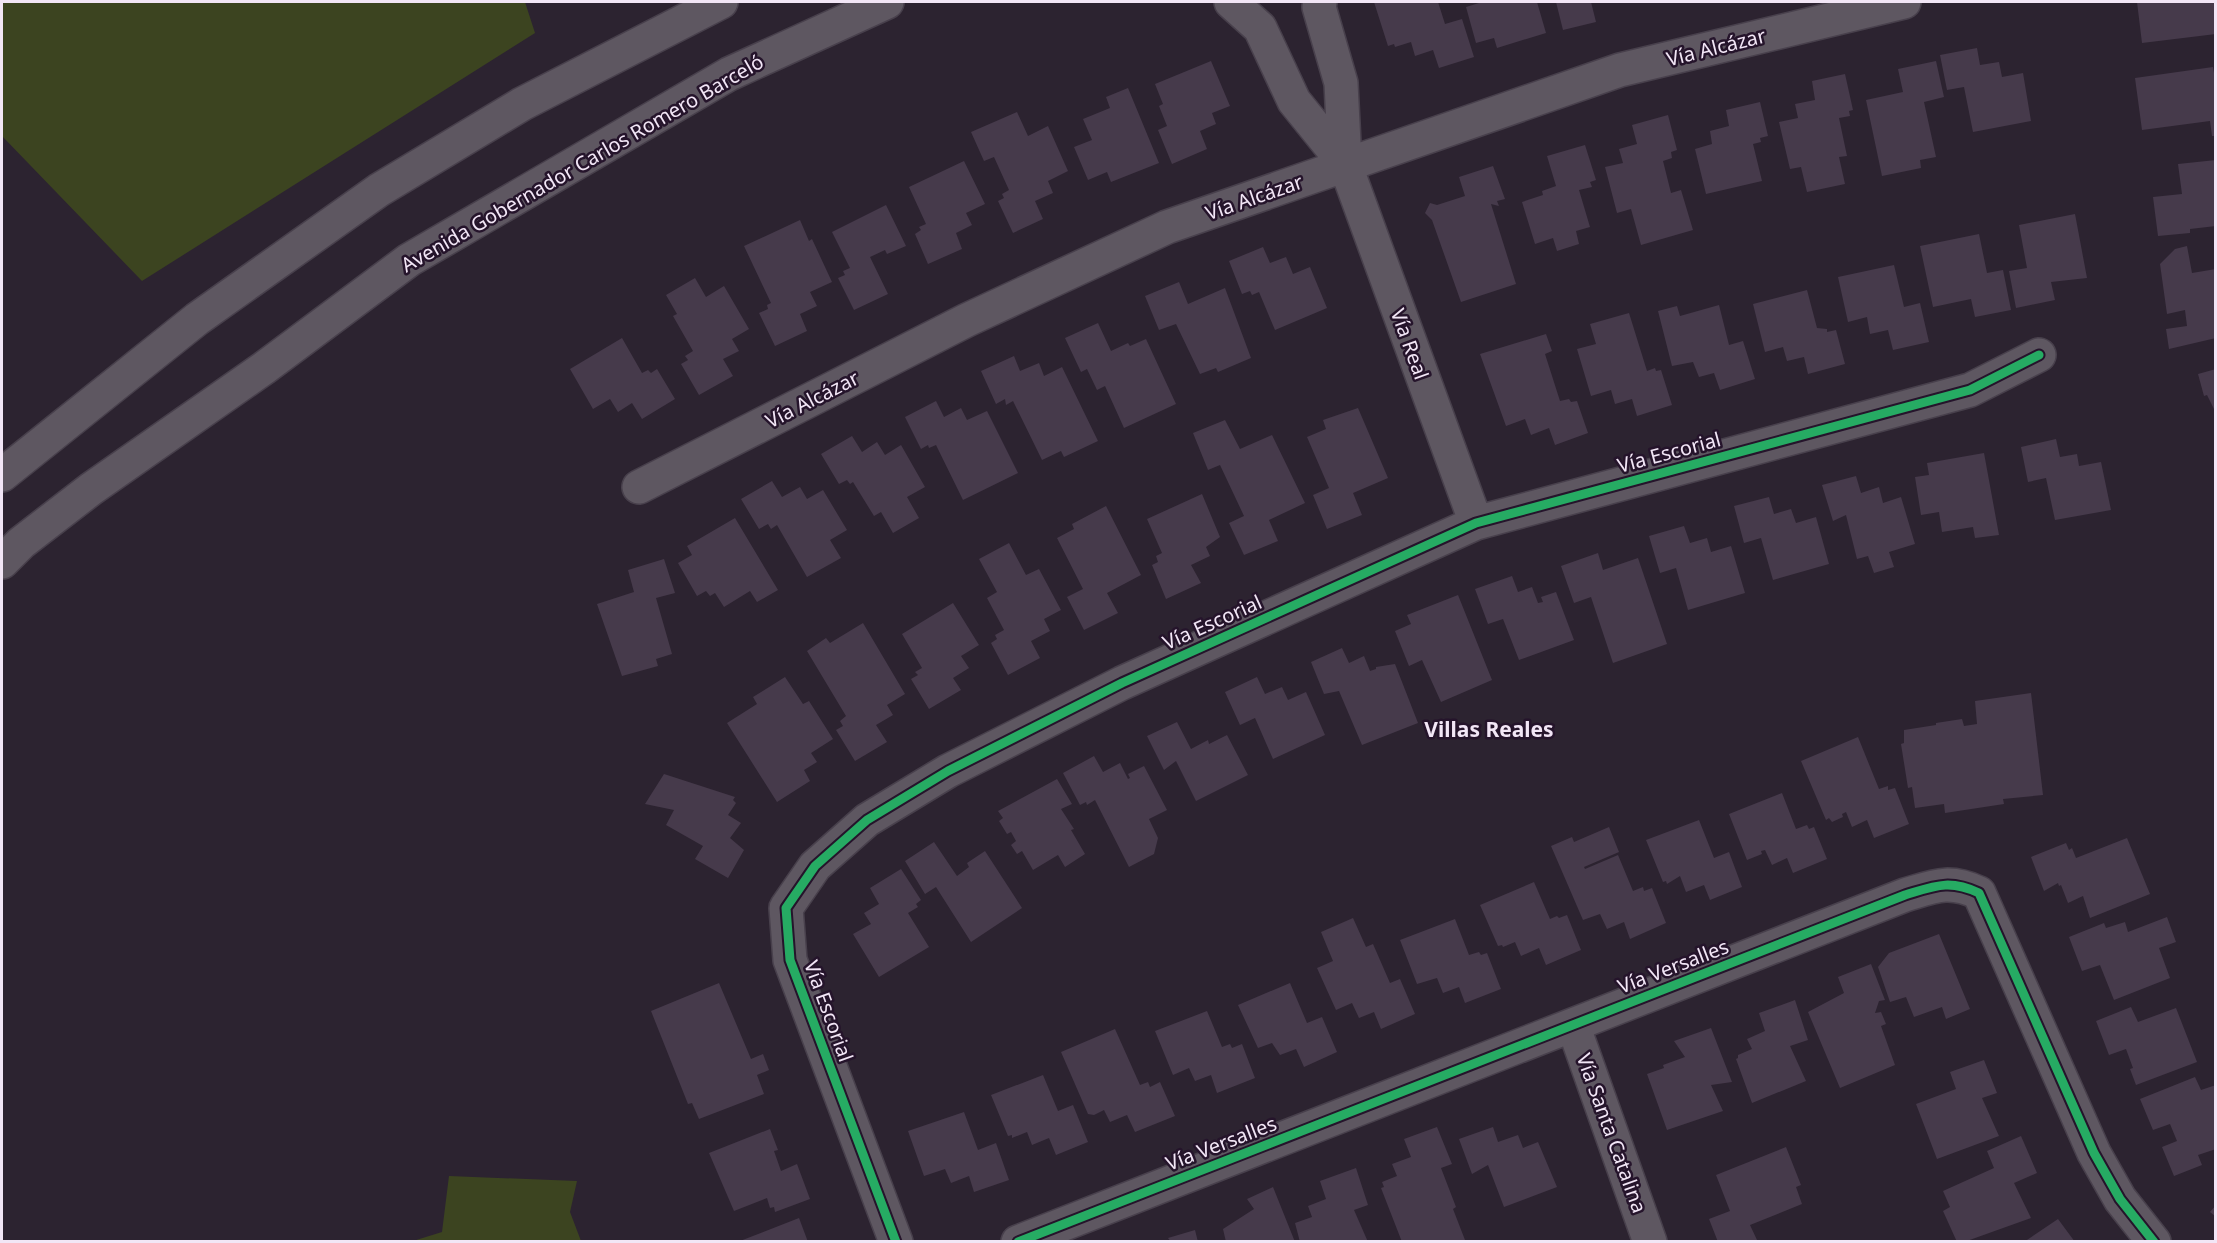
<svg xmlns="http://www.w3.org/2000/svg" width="2217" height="1243" font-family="'Noto Sans',sans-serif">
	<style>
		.green { fill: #3c4420 }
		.building { fill: #463a4b }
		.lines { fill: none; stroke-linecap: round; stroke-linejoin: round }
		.minor-casing { stroke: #48404c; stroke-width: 36 }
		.secondary-casing { stroke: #48404c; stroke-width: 36 }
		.minor { stroke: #5e5761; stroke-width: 33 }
		.secondary { stroke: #5e5761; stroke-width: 33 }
		.cycleway-casing { stroke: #25142b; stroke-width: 13 }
		.cycleway { stroke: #26ab63; stroke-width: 9 }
		.labels { text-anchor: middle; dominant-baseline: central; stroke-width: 5; stroke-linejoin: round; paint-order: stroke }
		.street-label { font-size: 20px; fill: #f2e6f6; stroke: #25142b }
		.neighbourhood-label { font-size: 21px; font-weight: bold; fill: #f2e6f6; stroke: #25142b }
	</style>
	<rect width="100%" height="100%" fill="#2c2330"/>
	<path class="green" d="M2,2h523l10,31 -393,248 -140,-145z
		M449,1176l128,5 -7,31 11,29h-168l29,-9z"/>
	<path class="building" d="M1374,2h64l7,22 17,-5 12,38 -35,11 -6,-18 -18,6 -4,-14 -16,5 -1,-3 -6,2z
		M1479,2h58l9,31 -49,15 -3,-10 -18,5 -10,-36 13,-4z
		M1556,2h35l5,20 -33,8z
		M2137,2h79v32l-74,9z
		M1977,48l3,17 19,-3 3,15 21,-4 8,48 -58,11 -9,-45 -17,3 -7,-35z
		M1211,61l19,45 -18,7 4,11 -16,7 7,18 -35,15 -14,-34 9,-4 -8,-20 4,-2 -8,-20z
		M1936,61l8,36 -20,5 12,55 -16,3 1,8 -39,8 -16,-76 37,-8 -5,-23z
		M2213,67l3,18v51h-4l-2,-15 -68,9 -7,-52z
		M1845,74l8,36 -4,1 1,5 -11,2 8,38 -8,1 6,27 -38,8 -6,-25 -11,2 -11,-47 19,-4 -3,-14 20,-4 -3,-19z
		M1128,88l31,75 -48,19 -4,-10 -19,8 -14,-33 18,-7 -9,-21 27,-11 -4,-11z
		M1760,102l8,34 -8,2 1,4 -8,2 9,37 -56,13 -11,-45 17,-5 -2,-13 19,-5 -3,-16z
		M1017,112l11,24 20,-10 20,45 -20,10 5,12 -18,8 8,18 -30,14 -15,-32 6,-3 -2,-4 7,-4 -15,-33 -10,4 -13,-29z
		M1668,115l9,35 -6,2 1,6 -9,3 8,32 10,-3 12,40 -52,15 -10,-36 -14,4 -12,-46 18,-4 -4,-14 18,-5 -5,-19z
		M1585,145l11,35 -6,2 2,5 -13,3 11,37 -14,4 3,13 -22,7 -4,-13 -18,6 -13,-42 21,-7 -1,-4 14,-5 -9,-30z
		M2216,160v66l-26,3v4l-32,3 -5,-39 29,-3 -4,-30z
		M964,161l21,43 -19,9 6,12 -16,8 6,16 -34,15 -13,-30 6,-4 -2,-3 7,-3 -17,-37z
		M1493,166l12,33 -8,2 2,5 -8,-2 25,80 -55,18 -29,-82 -7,-7 5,-10 7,2 28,-9 -6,-19z
		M886,205l20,41 -19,8 -2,-4 -15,7 18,37 -34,16 -16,-32 7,-3 -2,-4 7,-3 -18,-36z
		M2075,214l12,64 -36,4 4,18 -39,8 -7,-37 18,-3 -8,-43z
		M800,220l9,21 3,-2 20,43 -22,10 7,14 -17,8 7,17 -32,15 -16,-33 9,-4 -1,-4 4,-2 -27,-57z
		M1979,234l8,39 16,-3 8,40 -36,7 -4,-18 -38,8 -13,-61z
		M2187,246l5,27 24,-4v69l-47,11 -3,-20 21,-3 -2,-16 -18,4 -7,-50 15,-15z
		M1263,247l7,16 16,-6 7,17 17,-7 17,41 -52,22 -16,-38 -7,3 -2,-4 -8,3 -13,-33z
		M1894,265l10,42 16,-4 9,39 -36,8 -5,-20 -18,4 -3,-17 -19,5 -10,-45z
		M695,278l11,19 18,-11 25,43 -17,10 7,12 -16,8 10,17 -34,19 -18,-31 7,-4 -3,-4 8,-5 -20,-35 4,-2 -11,-19z
		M1179,282l9,22 37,-16 26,70 -33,14 -2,-4 -16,6 -24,-50 -17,6 -14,-34z
		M1807,290l10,38 10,1v3l9,-2 9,34 -37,10 -4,-17 -17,4 -4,-14 -18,5 -12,-48z
		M1719,305l10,40 14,-4 12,38 -35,11 -6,-17 -15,4 -6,-15 -21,4 -14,-55 19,-5 3,10z
		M1629,313l18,58 8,-3 1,3 5,-1 11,35 -35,11 -5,-17 -17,5 -4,-14 -20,6 -14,-47 19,-5 -6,-20z
		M1098,323l13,28 17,-8 2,3 16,-7 30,65 -52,24 -19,-42 -8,4 -10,-21 -6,3 -16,-34z
		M1546,334l6,17 -7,3 15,47 9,-2 2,3 6,-1 11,32 -33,12 -6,-17 -18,7 -6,-16 -19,7 -26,-72z
		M622,338l20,35 6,-3 3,3 6,-4 18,30 -33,20 -10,-16 -14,9 -8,-13 -17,10 -23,-40z
		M1014,356l6,15 19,-8 5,13 18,-9 36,74 -34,16 -3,-6 -19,9 -29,-59 -7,4 -1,-6 -9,5 -15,-33z
		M2216,369v42h-1l-8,-16 -3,1 -6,-22z
		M936,401l8,16 17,-9 6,12 20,-9 31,62 -55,27 -27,-55 -7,3 -1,-3 -7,4 -16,-32z
		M1358,408l30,70 -35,15 9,22 -35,14 -14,-34 16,-7 -22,-51 19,-8 -3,-9z
		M1225,420l15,29 32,-14 33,68 -36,17 9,21 -34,14 -15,-32 15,-7 -24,-51 -12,5 -15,-37z
		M852,436l10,16 15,-10 8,13 16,-10 24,42 -18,10 12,21 -26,15 -12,-21 -7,4 -21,-34 -3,2 -3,-4 -8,4 -18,-30z
		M2056,439l4,18 17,-3 2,12 22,-4 10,48 -56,10 -9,-42 -18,4 -7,-35z
		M1984,453l15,82 -24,3 -2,-11 -31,5 -3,-20 -18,3 -6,-38 14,-2 -2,-12z
		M1856,476l5,17 18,-6 4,16 18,-6 14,47 -26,8 5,15 -20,6 -6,-17 -11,3 -11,-44 -13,6 -11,-36z
		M772,481l10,16 18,-10 7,12 16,-9 24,40 -17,10 11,18 -34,19 -30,-52 -6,4 -3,-5 -9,5 -18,-30z
		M1202,494l18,43 -14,10 4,9 -19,9 10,18 -35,16 -14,-34 6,-3 -2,-6 6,-3 -15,-34z
		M1769,497l5,17 17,-5 5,14 20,-6 13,47 -56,16 -12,-42 -17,5 -10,-37z
		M1106,506l35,69 -34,18 11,20 -34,17 -17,-33 16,-8 -26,-51 17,-9 -2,-5z
		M735,518l43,72 -21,12 -7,-11 -26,16 -9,-14 -5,3 -4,-5 -9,5 -19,-33 14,-8 -5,-9z
		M1684,526l6,17 17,-5 4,14 20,-6 14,47 -57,17 -12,-42 -16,5 -11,-37z
		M1009,543l17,32 13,-6 22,41 -17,9 6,12 -19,10 9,17 -32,17 -17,-32 6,-4 -2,-4 9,-5 -17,-32 10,-6 -18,-33z
		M1598,553l5,17 35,-12 29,86 -54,19 -22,-66 -17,6 -13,-37z
		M664,559l11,34 -19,5 16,56 -16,5 2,7 -36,10 -25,-72 37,-12 -6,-22z
		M1512,576l6,16 14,-5 6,16 5,-1 -2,-5 15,-5 18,48 -55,20 -16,-41 -15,5 -13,-35z
		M1458,595l34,85 -51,22 -19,-42 -13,6 -14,-35 16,-7 -4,-9z
		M953,603l26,42 -18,11 8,12 -16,10 8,12 -32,19 -18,-30 7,-4 -3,-3 7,-4 -20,-34z
		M863,623l42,71 -18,11 6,10 -17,10 11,17 -32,19 -19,-31 7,-4 -3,-5 6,-5 -39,-65 19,-13 4,5z
		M1342,648l7,15 15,-7 6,15 6,-2v-2l19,-3 23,59 -56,22 -23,-54 -15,3 -13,-32z
		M785,677l18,27 6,-3 24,38 -22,14 6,9 -13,8 6,11 -33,21 -50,-79 30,-19 -4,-7z
		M1257,677l8,17 17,-7 6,13 18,-8 19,43 -52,24 -18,-41 -15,7 -15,-33z
		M2031,693l12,102 -40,4 1,5 -59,9 -1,-9 -29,4 -3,-21 -4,1 -7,-44 3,-1v-13l32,-5v-2l26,-4 2,7 13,-2 -2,-23z
		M1177,722l14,27 17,-9 1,4 18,-9 21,40 -52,26 -20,-40 -12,9 -17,-34z
		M1858,737l21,52 9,-3v4l7,-2 14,36 -35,14 -7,-18 -15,7 -6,-15 -4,2 1,3 -11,5 -3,-4 -3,2 -25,-59z
		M1094,756l9,16 17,-9 8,16 2,-1 -2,-4 16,-8 23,44 -18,9 9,19 -4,16 -25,13 -34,-67 -8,5 -1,-3 -6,3 -17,-32z
		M664,774l71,23 -2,3 3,3 -8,12 13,8 -11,15 14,12 -16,28 -33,-19 8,-13 -37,-21 8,-15 -29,-6z
		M1057,779l15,25 -11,5 13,20 -3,1 14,24 -20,13 -7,-12 -25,15 -11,-19 -5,3 -6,-9 5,-4 -5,-9 -4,2 -8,-13 4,-3 -5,-7z
		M1782,793l14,36 11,-4 2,4 5,-2 13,32 -34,14 -6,-15 -15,7 -7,-15 -4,1 1,3 -15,6 -18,-46z
		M1699,820l15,38 15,-6 13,35 -32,13 -6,-15 -18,7 -6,-16 -13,8 -1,-3 -3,1 -17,-42z
		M1609,827l10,25 -35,15 1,2 33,-14 15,36 10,-4 1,4 8,-3 14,35 -36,16 -6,-17 -17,7 -7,-15 -17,6 -32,-74 21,-9 2,5z
		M2127,838l23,56 -60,24 -7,-22 -15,7 -7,-18 -2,1 -1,-3 -14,8 -13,-34 35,-14 3,7 3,-2 4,10z
		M934,842l23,34 12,-9 -2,-4 18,-12 37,57 -51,34 -35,-55 -11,7 -20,-33z
		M901,869l20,31 -5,4 2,3 -10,6 21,34 -50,30 -26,-43 18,-10 -7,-11 15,-9 -9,-16z
		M1534,882l16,37 7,-3 2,2 8,-3 14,35 -35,15 -7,-17 -18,8 -6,-14 -12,5 -1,-2 -4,1 -18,-41z
		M2167,917l9,25 -17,6 11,30 -56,22 -14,-35 -18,6 -13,-34 35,-14 2,5 19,-6 3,10z
		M1353,918l13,29 7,-3 17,39 10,-4 15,35 -34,15 -7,-17 -15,6 -7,-15 -16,7 -19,-42 16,-7 -12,-29z
		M1455,919l14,36 10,-3 2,3 6,-2 14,36 -36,14 -6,-16 -16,6 -6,-15 -20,6 -17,-44z
		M1939,934l31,75 -24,10 -4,-12 -28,10 -8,-20 -16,5 -12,-35 11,-14z
		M1871,964l14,36 -6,1 -4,12 6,-1 5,12 -5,2 14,39 -55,23 -32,-76 36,-19 -6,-16z
		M719,983l32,76 12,-5 6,16 -12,5 7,19 -65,25 -7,-16 -4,1 -37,-93z
		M1290,983l17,40 15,-6 15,35 -33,15 -8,-18 -16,6 -8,-12 -14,5 -20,-43z
		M1795,1000l13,40 -18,6 16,35 -54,22 -16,-44 2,-1v-3l14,-6 -5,-10 18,-8 -6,-18z
		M2131,1007l7,15 38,-14 21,54 -61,23 -6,-16 3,-1 -7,-19 -17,6 -13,-34z
		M1207,1011l15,36 8,-3 2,4 10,-4 13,34 -38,15 -6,-18 -16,6 -6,-13 -16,7 -18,-44z
		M1711,1028l21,54 -21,3 12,26 -56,19 -20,-56 17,-6 -1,-3 22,-8 -11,-16z
		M1115,1029l25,56 8,-3 2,5 10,-5 15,34 -40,16 -8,-17 -17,7 -6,-12 -10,5 -6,-1 -27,-62z
		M1984,1060l13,33 -15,5 17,38 -62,23 -21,-55 40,-15 -6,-17z
		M1043,1075l15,36 15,-6 15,37 -32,13 -7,-17 -17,7 -5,-13 -15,6v-3l-4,1 -17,-41z
		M2195,1077l6,13 15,-5v64l-18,6 4,10 -28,11 -12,-29 15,-6 -7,-17 -17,6 -13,-31z
		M964,1112l14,38 18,-7 13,37 -35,12 -5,-16 -18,7 -6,-14 -21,7 -16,-45z
		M1437,1127l15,37 -11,4 15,39 -3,2 12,31 -63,2 -21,-54 3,-1 -2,-5 15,-6 -5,-12 19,-7 -7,-18z
		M1493,1127l5,15 20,-7 5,13 15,-6 19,45 -53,20 -16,-42 -16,9 -13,-35z
		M770,1129l8,21 -4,1 7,20 16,-7 13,35 -35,13 -1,-5 -4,1 -3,-10 -33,13 -25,-58z
		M2021,1136l16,37 -23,10 17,35 -67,24h-7l-14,-31 7,-4 -7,-16 51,-23 -7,-17z
		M1786,1147l15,38 -5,2 6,17 -52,21 7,15 -39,2 -9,-23 21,-8 -14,-36z
		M1356,1168l12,37 -14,5 14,32h-68l-5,-19 17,-6 -4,-11 18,-7 -6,-18z
		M1273,1187l22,55h-69l-3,-13 31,-20 -7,-10z
		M2216,1205v12l-6,-5z
		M799,1218l9,24h-68v-1z
		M2058,1219l17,23h-51z
		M1195,1230l3,12h-27l-3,-4z"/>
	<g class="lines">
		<defs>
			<path id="minor" d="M1231,2l29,26 34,73 51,63
				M1320,2l-1,5 22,76 4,81 131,359
				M639,487l328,-167 200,-93 453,-157 284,-68
				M1573,1025l77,217
				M896,1242l-106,-282 -4,-52 29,-42 52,-46 81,-49 174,-88 354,-160 494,-133 69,-35
				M1018,1242l887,-347c30,-9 44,-16 74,-2l115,260 26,46 34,43"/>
			<path id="secondary" d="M2,475l195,-156 182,-129 143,-86 199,-102
				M2,562l19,-19 70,-54 173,-121 145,-108 320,-186 158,-72"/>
		</defs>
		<use href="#minor" class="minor-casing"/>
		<use href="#secondary" class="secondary-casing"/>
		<use href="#minor" class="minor"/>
		<use href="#secondary" class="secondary"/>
		<defs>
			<path id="cycleway" d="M896,1242l-106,-282 -4,-52 29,-42 52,-46 81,-49 174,-88 354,-160 494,-133 69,-35
				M1018,1242l887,-347c30,-9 44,-16 74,-2l115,260 26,46 34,43"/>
		</defs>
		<use href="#cycleway" class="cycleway-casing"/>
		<use href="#cycleway" class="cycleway"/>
	</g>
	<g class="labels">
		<g class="street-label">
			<text transform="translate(1716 47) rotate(-14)">Vía Alcázar</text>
			<text transform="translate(582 163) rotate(-30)">Avenida Gobernador Carlos Romero Barceló</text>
			<text transform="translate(1254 197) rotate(-19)">Vía Alcázar</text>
			<text transform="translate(1410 344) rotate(70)">Vía Real</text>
			<text transform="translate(812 399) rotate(-27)">Vía Alcázar</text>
			<text transform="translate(1669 452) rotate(-15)">Vía Escorial</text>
			<text transform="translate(1212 622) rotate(-24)">Vía Escorial</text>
			<text transform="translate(1673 966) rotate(-21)">Vía Versalles</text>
			<text transform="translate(829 1011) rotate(70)">Vía Escorial</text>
			<text transform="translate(1612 1133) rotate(70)">Vía Santa Catalina</text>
			<text transform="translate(1221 1143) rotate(-21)">Vía Versalles</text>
		</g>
		<g class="neighbourhood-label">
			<text x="1489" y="729">Villas Reales</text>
		</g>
	</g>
	<rect width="2217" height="1243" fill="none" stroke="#f2e6f6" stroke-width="6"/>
</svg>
